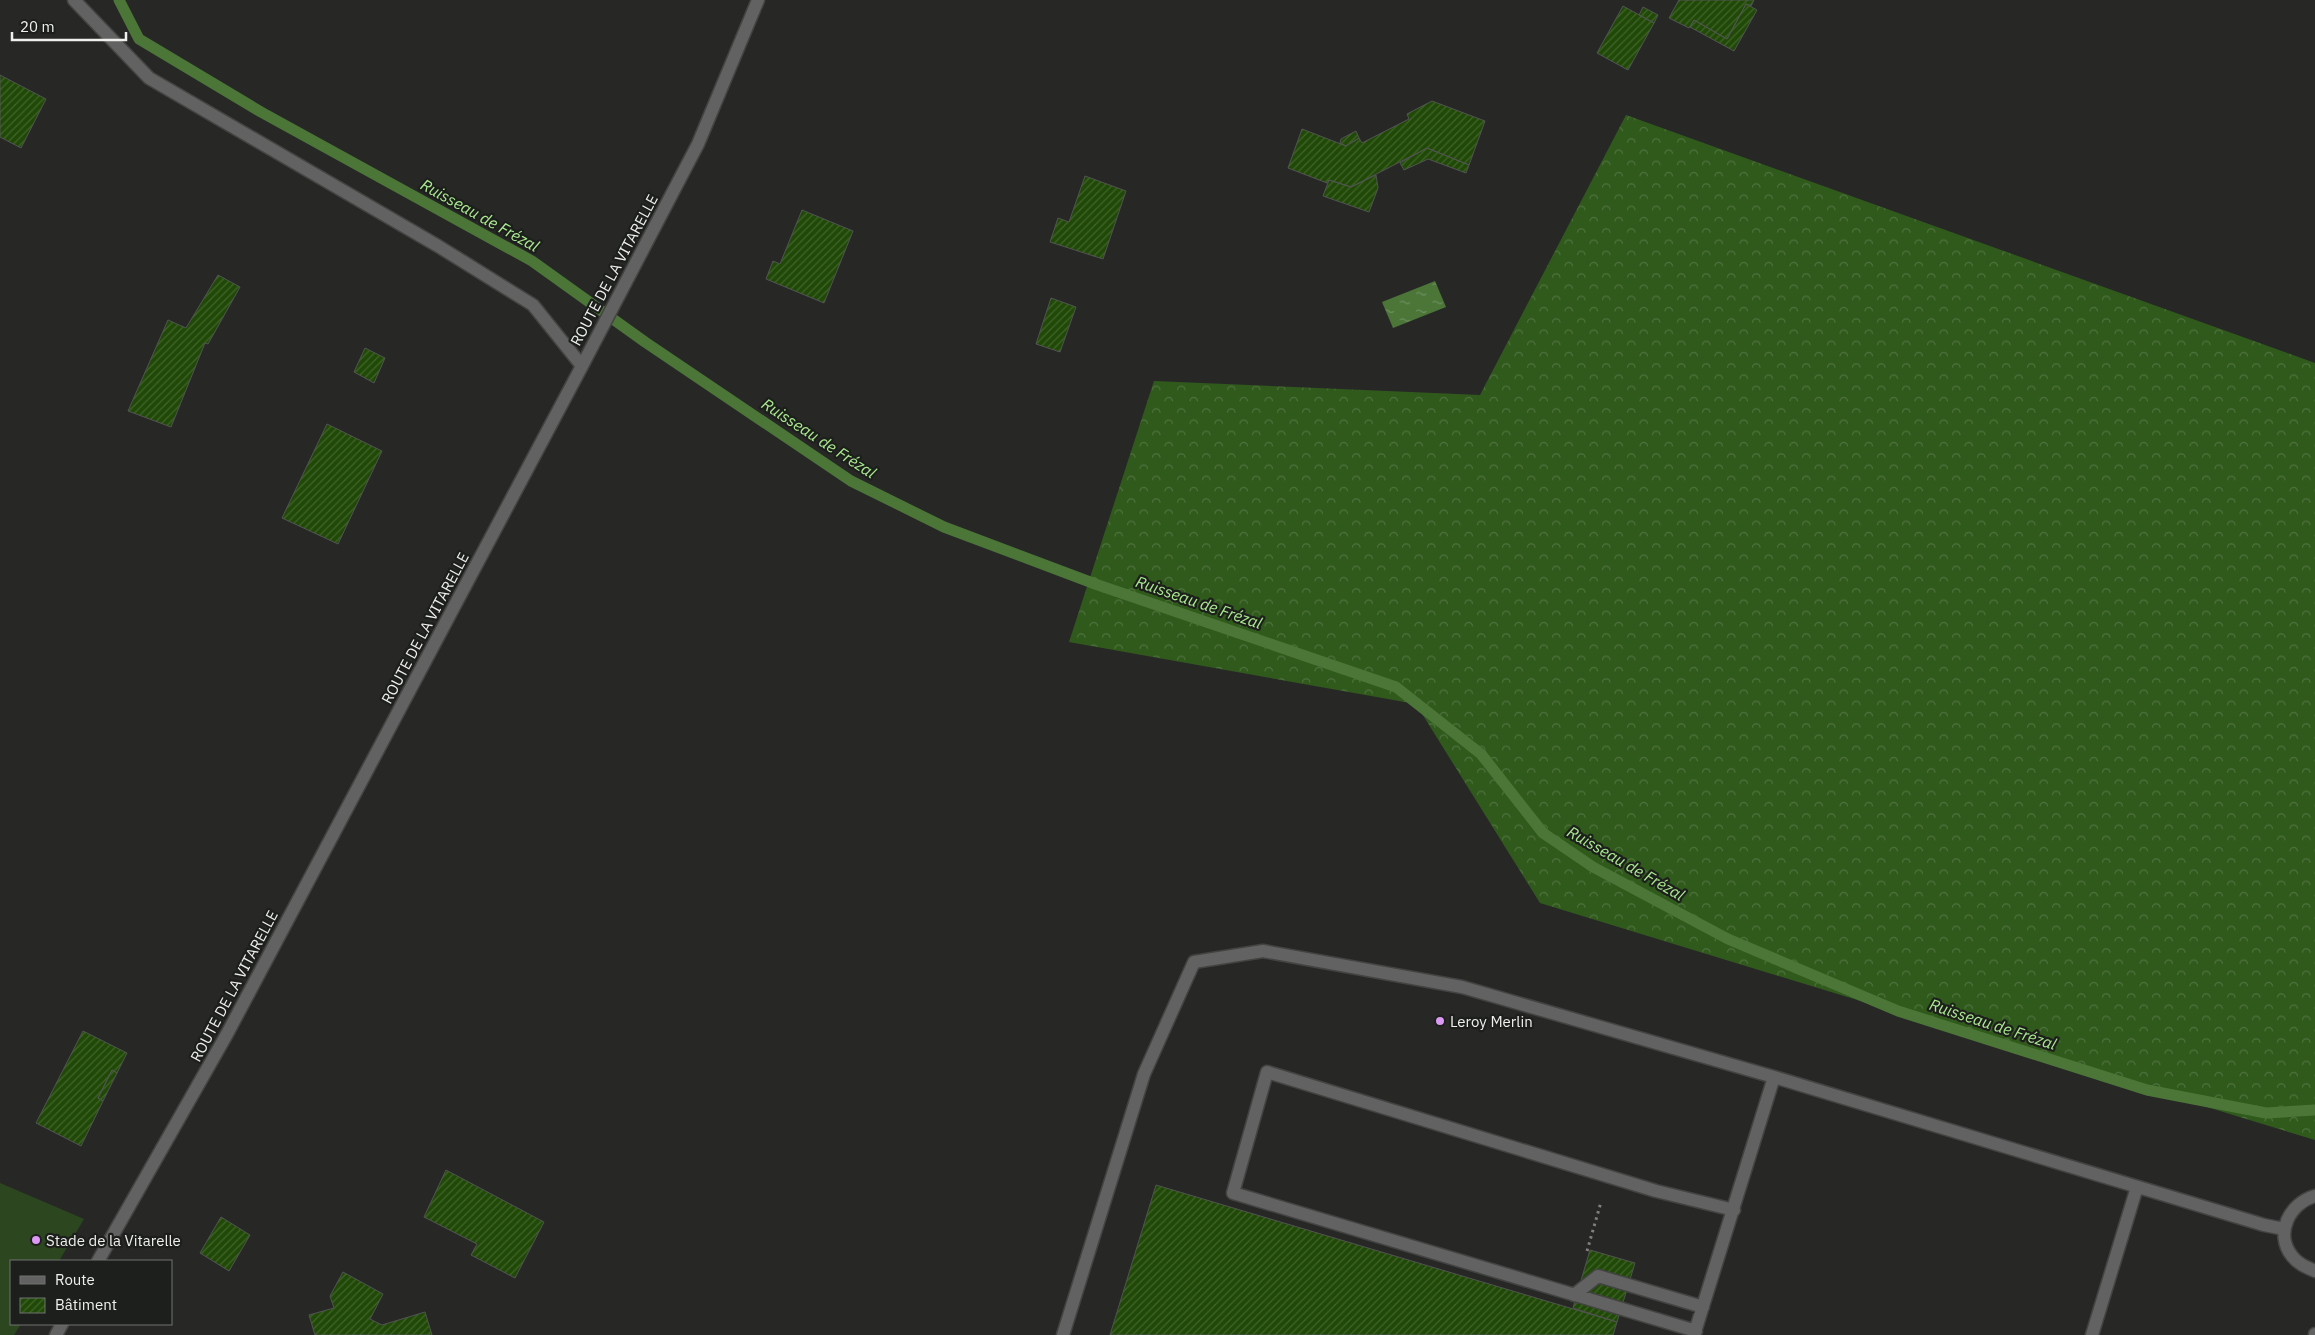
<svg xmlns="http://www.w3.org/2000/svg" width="2315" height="1335" font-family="'IBM Plex Sans',sans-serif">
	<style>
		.forest { fill: url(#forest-crowns) }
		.pitch { fill: #2c4720 }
		.water { fill: url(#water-ripples) }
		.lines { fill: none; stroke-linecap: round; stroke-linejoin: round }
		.stream { stroke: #4b7638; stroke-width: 11 }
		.building { fill: url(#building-hatch); stroke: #525452 }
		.minor-casing { stroke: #434442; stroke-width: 15 }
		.path { stroke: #80817f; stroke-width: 3; stroke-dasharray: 2.5 4; stroke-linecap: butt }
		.minor { stroke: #616261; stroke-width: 12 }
		.poi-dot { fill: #dc99f4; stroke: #1d1f1c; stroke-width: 2 }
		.labels { text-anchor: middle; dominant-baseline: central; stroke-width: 4.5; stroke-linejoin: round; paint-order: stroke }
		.street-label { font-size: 15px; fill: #eff0ee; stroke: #1d1f1c }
		.poi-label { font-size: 15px; fill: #eff0ee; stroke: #1d1f1c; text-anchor: start }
		.water-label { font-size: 16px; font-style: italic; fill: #abea91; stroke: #1d1f1c }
	</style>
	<defs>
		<pattern id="forest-crowns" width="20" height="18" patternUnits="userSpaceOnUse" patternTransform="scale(1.25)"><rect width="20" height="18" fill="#305a1c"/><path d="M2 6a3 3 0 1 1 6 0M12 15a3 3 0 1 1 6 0" fill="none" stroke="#4e723d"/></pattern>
		<pattern id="water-ripples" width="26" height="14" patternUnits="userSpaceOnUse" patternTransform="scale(1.25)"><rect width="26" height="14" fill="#4b7638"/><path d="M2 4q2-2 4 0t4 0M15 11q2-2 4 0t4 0" fill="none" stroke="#6e905f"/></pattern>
		<pattern id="building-hatch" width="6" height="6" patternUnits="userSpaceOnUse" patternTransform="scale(1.25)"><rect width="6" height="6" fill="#204907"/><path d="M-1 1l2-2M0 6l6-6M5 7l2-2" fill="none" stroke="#41642b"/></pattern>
	</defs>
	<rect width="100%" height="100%" fill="#272826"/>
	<path class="forest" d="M1626,115l689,248v777l-775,-237 -124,-199 -347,-62 85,-261 326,14z"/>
	<path class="pitch" d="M0,1183l84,36 -25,42h-48v63h10l-7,11h-14z"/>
	<path class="water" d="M1435,281l11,26 -53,21 -11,-26z"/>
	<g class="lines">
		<path class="stream" d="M119,0l20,39 122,73 271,149 113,81 206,139 93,46 154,58 298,102 85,67 62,79 50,34 135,72 170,72 249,79 119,23 49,-3"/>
	</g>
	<path class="building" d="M1679,0h75l-3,6 -5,-2 -19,35 -33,-19 -5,8 -20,-10z
		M1746,4l11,6 -23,41 -44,-24 4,-7 33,19z
		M1623,6l31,17 -26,47 -31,-17z
		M1643,7l15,8 -4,8 -15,-8z
		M0,75l46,24 -25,49 -21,-11z
		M1432,101l53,20 -16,44 -42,-17 -76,39 -22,-7 -2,3 -39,-15 14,-39 44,17 13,-8 3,5 47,-24 -2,-5z
		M1356,131l3,7 -13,8 -6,-3 1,-4z
		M1427,148l42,17 -3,8 -38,-14 -24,11 -4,-7z
		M1376,175l2,13 -9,24 -46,-16 6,-16 22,7z
		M1085,176l41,15 -23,68 -53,-17 8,-24 11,4z
		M802,210l51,21 -29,72 -58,-24 7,-18 7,3z
		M218,275l22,12 -32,57 -3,-1 -34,84 -43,-16 40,-91 18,8z
		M1051,298l25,9 -16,45 -24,-8z
		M365,348l20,10 -11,25 -20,-11z
		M327,424l55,27 -44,93 -56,-26z
		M83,1031l44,22 -10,20 -5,-3 -14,28 5,3 -22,45 -45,-23z
		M112,1070l5,3 -14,28 -5,-3z
		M446,1170l98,52 -29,56 -44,-23 6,-11 -53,-27z
		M1156,1185l461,137 -4,13h-503z
		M221,1217l29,18 -21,36 -29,-18z
		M1590,1250l45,13 -18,59 -44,-14z
		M343,1272l40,22 -13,25 12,6 43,-13 7,23h-117l-6,-20 25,-7 -4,-12z"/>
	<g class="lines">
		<defs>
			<path id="minor" d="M74,0l75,78 289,168 95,59 49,61
				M2315,1196c-25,7 -41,37 -23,60 6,8 14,11 23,15
				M98,1261l129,-227 355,-668 116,-222 60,-144
				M1574,1295l24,-19 105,31
				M1696,1331l-463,-138 34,-121 389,119 78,19
				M56,1335l6,-11
				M1063,1335l81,-261 50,-112 69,-11 199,36 312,90 490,148 20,4
				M1694,1335l80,-258
				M2092,1335l45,-148
				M2315,1335v-1"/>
		</defs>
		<use href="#minor" class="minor-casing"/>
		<path class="path" d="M1587,1251l14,-49"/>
		<use href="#minor" class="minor"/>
	</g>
	<g class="poi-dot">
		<circle cx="1440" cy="1021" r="5"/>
		<circle cx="36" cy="1240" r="5"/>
	</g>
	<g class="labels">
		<g class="street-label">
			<text transform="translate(614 270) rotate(-62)">ROUTE DE LA VITARELLE</text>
			<text transform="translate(425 628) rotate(-62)">ROUTE DE LA VITARELLE</text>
			<text transform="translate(234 986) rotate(-62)">ROUTE DE LA VITARELLE</text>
		</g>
		<g class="poi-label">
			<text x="1450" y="1021">Leroy Merlin</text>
			<text x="46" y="1240">Stade de la Vitarelle</text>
		</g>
		<g class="water-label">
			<text transform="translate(480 215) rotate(29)">Ruisseau de Frézal</text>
			<text transform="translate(819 438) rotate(33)">Ruisseau de Frézal</text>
			<text transform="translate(1199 602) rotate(19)">Ruisseau de Frézal</text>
			<text transform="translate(1626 863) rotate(30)">Ruisseau de Frézal</text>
			<text transform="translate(1993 1024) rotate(18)">Ruisseau de Frézal</text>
		</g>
	</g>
	<rect x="10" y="1260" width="162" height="65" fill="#1d1f1c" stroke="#717370"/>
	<rect x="20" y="1276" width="25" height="8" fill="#616261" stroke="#717370"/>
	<text x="55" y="1285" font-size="15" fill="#eff0ee">Route</text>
	<rect x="20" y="1298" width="25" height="15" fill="url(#building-hatch)" stroke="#717370"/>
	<text x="55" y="1310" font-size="15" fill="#eff0ee">Bâtiment</text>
	<path d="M12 32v8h114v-8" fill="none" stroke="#eff0ee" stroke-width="2.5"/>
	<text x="20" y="32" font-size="15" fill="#eff0ee" stroke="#1d1f1c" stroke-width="4" paint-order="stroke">20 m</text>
</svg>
